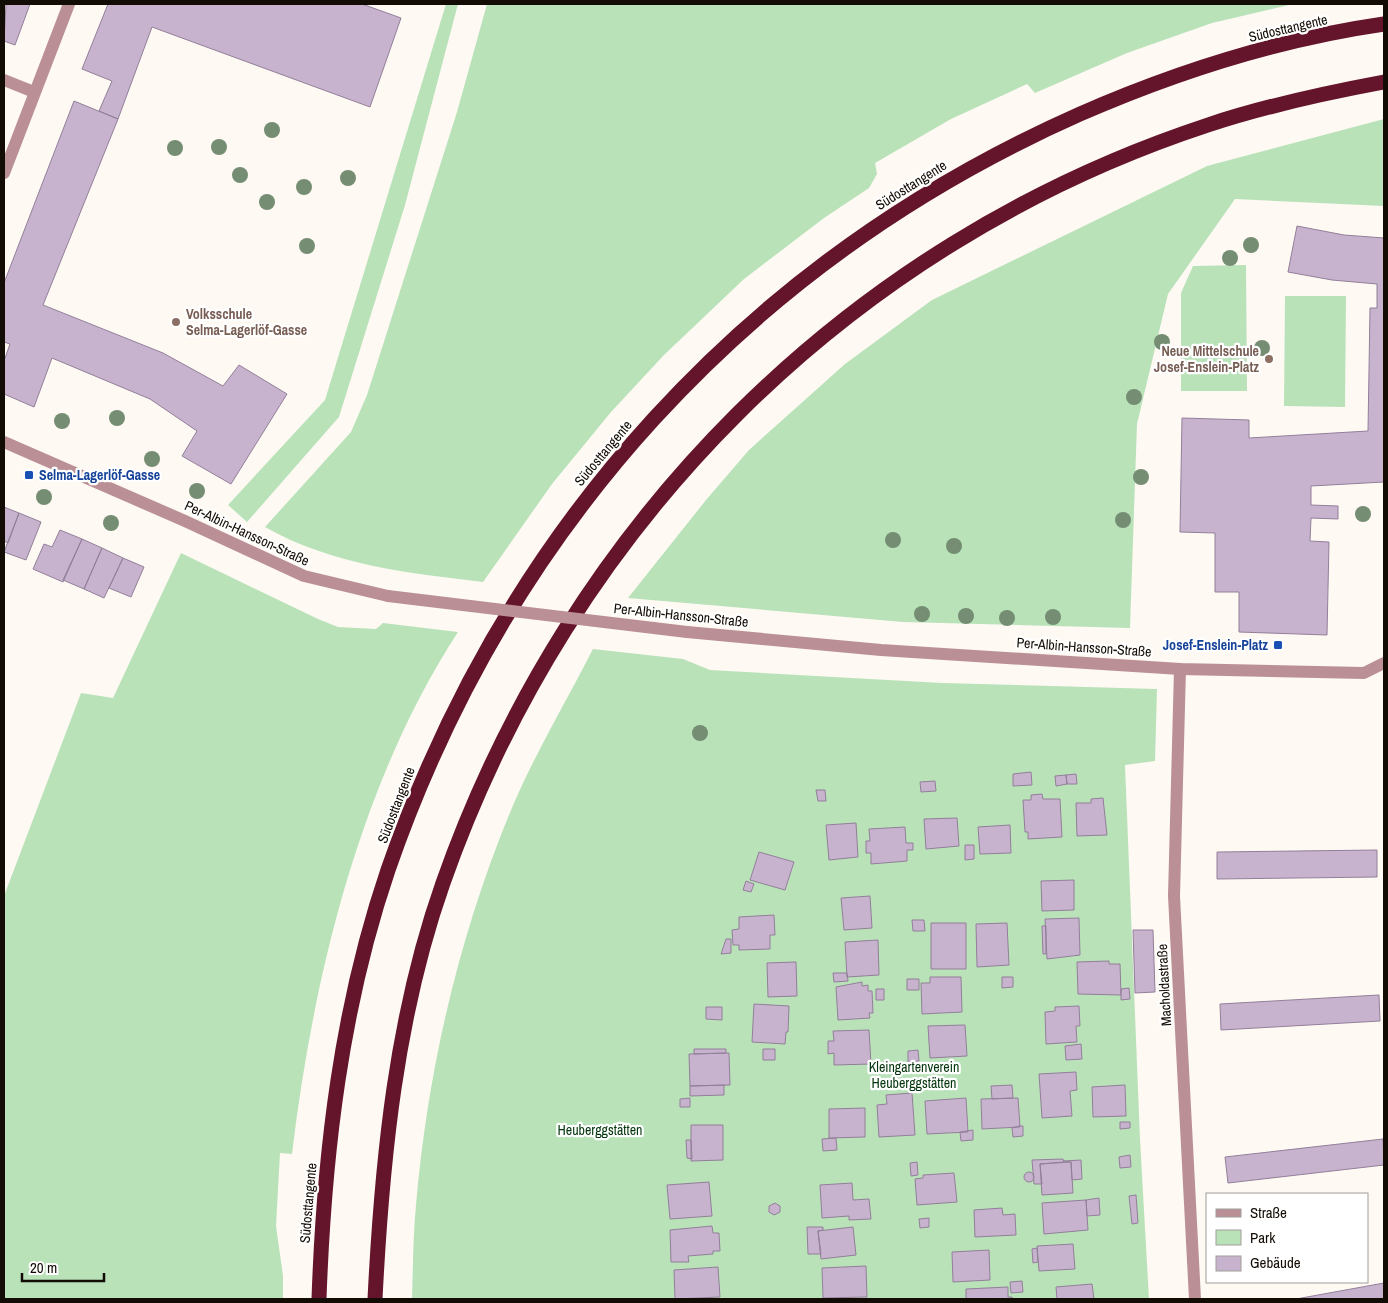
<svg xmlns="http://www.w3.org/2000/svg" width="1388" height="1303" font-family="'Archivo Narrow',sans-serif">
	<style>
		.green { fill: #b9e2b9 }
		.building { fill: #c8b3cf; stroke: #927f99 }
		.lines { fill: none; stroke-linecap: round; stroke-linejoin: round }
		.minor { stroke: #ba9096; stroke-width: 12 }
		.tertiary { stroke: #ba9096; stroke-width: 12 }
		.motorway { stroke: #65152b; stroke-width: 15 }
		.tertiary-bridge { stroke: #ba9096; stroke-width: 12 }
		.tree { fill: #748d73 }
		.education-dot { fill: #8d6e63; stroke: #fff; stroke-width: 2 }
		.transit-dot { fill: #1a4fb4; stroke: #fff; stroke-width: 2 }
		.labels { text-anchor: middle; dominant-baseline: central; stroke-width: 4.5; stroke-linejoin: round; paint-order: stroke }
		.street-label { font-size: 14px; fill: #130c04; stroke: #fff }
		.education-label { font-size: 14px; font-weight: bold; fill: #785e54; stroke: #fff; text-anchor: start }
		.transit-label { font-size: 14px; font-weight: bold; fill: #164399; stroke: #fff; text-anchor: start }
		.park-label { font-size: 14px; fill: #03340a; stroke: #fff }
	</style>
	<rect width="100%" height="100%" fill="#fef9f3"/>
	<path class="green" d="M446,4h12l-53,201 -66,212 -92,105 -19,-17 97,-105z
		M487,4h806l-81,19 -85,30 -92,40 -8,-9 -76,35 -76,44 2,11 -8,14 -45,30 -80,61 -80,76 -53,57 -59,72 -69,98c-75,-9 -151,-17 -218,-55l86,-95 16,-37 90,-283z
		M1384,119v87l-149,-7 -67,95 -31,130 -7,204 -227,-6 -275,-24 78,-98 43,-50 96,-86 87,-64 275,-134z
		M1246,265l1,126h-66v-98l12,-27z
		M1285,296h61l-1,111 -61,-1z
		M181,553l137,66 20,8 38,2 7,-6 75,9c-98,150 -145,346 -166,522l-12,-1 -4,73 7,50v23h-279v-403l77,-203 32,5z
		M593,649l90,10 27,11 232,13 215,6 -2,72 -30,4 15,374 9,160h-737c1,-31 1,-63 4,-94 12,-138 44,-274 98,-402 23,-53 53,-103 79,-154z"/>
	<path class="building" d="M6,4h24l-15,41 -11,-4z
		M108,4h254l39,14 -31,89 -218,-80 -34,92 -19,-8 13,-30 -30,-12z
		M74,101l44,18 -75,186 120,48 60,33 16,-21 48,29 -56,90 -49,-28 15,-25 -47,-32 -98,-41 -18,49 -30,-13v-33l6,-17 -6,-2v-59z
		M1297,226l47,9 40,3v244l-73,4v19l27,1v13l-27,-1 -1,23 19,1 -2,93 -88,-3v-40h-24v-59l-35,-1 2,-114 67,2v18l119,-7 2,-123h7v-24l-45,-4 -44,-8z
		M4,507l15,6 -11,30 -4,-2z
		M19,513l22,9 -15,38 -22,-8z
		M60,530l22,9 -19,43 -30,-13 11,-25 8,3z
		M82,539l20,9 -18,41 -21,-9z
		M102,548l21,10 -19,40 -20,-9z
		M123,558l21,9 -13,30 -22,-9z
		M1031,772l1,13 -19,1v-12z
		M1076,774l1,10h-10l-1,-9z
		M1066,775l1,9 -11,2 -1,-10z
		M935,781l1,10 -15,1 -1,-10z
		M816,790h9l1,11h-8z
		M1042,794l1,5h17l2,38 -34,2v-7h-3l-2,-32h8v-5z
		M1103,798l4,37 -30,1 -1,-33h15v-4z
		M957,818l2,28 -33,3 -2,-30z
		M856,823l2,34 -29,3 -3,-35z
		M1010,825l1,28 -31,1 -2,-27z
		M905,827l1,16h7v7h-6v11l-36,3v-11h-5v-12h4l-1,-12z
		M965,845h9v14l-9,1z
		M1377,850v27l-160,2v-27z
		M759,852l35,10 -9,28 -35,-10z
		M1074,880v30l-32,1 -1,-30z
		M746,881l8,3 -3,8 -8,-2z
		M870,896l2,32 -28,2 -3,-32z
		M774,915l1,20h-5v14l-31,1v-5h-6l-1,-15 7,-1v-12z
		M1079,918l1,37 -33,4 -2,-40z
		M912,920h12l1,11h-12z
		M931,923h35v46h-35z
		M1007,923l2,42 -32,2 -1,-43z
		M1042,926h4v28h-3z
		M1133,930h20l2,62 -20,1z
		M726,939h5v14l-10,1z
		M878,940l1,35 -32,2 -2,-35z
		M1109,961v3h11l1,31 -43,-1 -1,-32z
		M796,962l1,34 -29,1 -1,-34z
		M833,973h14l1,8 -14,1z
		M930,977h31l1,35 -40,2 -1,-31h9z
		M1002,977h11v10l-11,1z
		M907,979h12v11h-12z
		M862,982v4l6,-1v6h4l1,22h-4l1,5 -32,2 -2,-33z
		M1129,988l1,11 -9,1v-11z
		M876,989h8v11h-8z
		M1379,995l1,26 -159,9 -1,-26z
		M754,1004l35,2 -1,26h-2l-1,12 -33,-2z
		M1079,1006l1,20h-4l1,16 -31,2 -1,-32 10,-1v-4z
		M706,1007h16v13l-16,-1z
		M965,1025l2,31 -37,2 -2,-32z
		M869,1030l2,34 -37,1v-12l-6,1v-13h6l-1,-10z
		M1081,1044l1,15 -16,1 -1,-14z
		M694,1049h32v4l-32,1z
		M763,1049h12v11h-12z
		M918,1050l1,11 -11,1v-11z
		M729,1053l1,32 -40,1 -1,-32z
		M1076,1072l1,18 -7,1 2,25 -30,2 -3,-44z
		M724,1085v10l-34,1v-10z
		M1012,1085l1,13 -21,1 -1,-13z
		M1125,1085l1,31 -33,1 -1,-30z
		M912,1093l3,42 -36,2 -2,-32 10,-1 -1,-9z
		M690,1098v9h-10v-8z
		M966,1098l2,34 -41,2 -2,-33z
		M1018,1098l2,29 -38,2 -1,-30z
		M865,1108v29l-36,1v-29z
		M1120,1122h10v6l-10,1z
		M691,1125h32v35l-32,1z
		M1019,1126h4v10l-10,1 -1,-9z
		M973,1130v10l-12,1 -1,-9z
		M836,1138l1,12 -14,1 -1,-12z
		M1383,1139l1,26 -156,18 -3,-26z
		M686,1140h5l1,19 -5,-1z
		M1130,1155l1,12 -11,1 -1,-11z
		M1063,1159l1,3 -24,2 2,20h-8l-2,-24z
		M1081,1160l1,19 -10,1 -1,-18 -7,-1z
		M917,1162l1,13 -7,1 -1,-13z
		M1071,1162l2,31 -31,2 -2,-31z
		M1024 1177a5 5 0 1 1 10 0a5 5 0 1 1-10 0Z
		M954,1173l3,29 -40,3 -2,-26 8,-1v-3z
		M709,1182l3,34 -42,3 -3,-34z
		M852,1183l1,17 16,-1 2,20 -22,1v-4l-27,2 -2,-33z
		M1136,1195l2,28 -6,1 -3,-28z
		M1099,1198l1,17 -13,1 -1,-16z
		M1086,1200l2,30 -44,4 -2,-31z
		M775,1203l5,3v6l-6,3 -5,-3v-6z
		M1002,1208l1,7 12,-1 1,21 -41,2 -1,-27z
		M929,1218v9l-9,1 -1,-9z
		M712,1226l1,7h6l1,18h-7v3l-25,2 1,6h-18l-1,-32z
		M807,1227h16v3l-5,1 3,23h-13z
		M853,1227l3,28 -35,4 -3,-28z
		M1073,1244l2,25 -36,2 -2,-25z
		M1037,1248l1,14 -5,1 -1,-14z
		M989,1250l1,30 -37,2 -1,-30z
		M866,1266l1,31 -44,1 -1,-30z
		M718,1267l2,30 -45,2 -1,-29z
		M1022,1281l1,11 -12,1 -1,-11z
		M1384,1283v16h-88z
		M1092,1284l2,15h-37l-1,-12z
		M1008,1287v10h4v2h-46v-10z"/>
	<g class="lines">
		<path class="minor" d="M4,80l30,12
			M4,173l65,-169
			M1180,669l-6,227 21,403"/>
		<path class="tertiary" d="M4,442l181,79 119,55 84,20
			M687,632l194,18 299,19 184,4 20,-10"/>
		<path class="motorway" d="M319,1299c5,-145 22,-291 69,-429 119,-343 360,-609 692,-756 96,-42 200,-75 304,-90
			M375,1299c7,-140 21,-283 68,-416 126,-358 403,-639 765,-758 57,-19 117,-32 176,-43"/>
		<path class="tertiary-bridge" d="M388,596l299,36"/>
	</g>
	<g class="tree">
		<circle cx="272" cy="130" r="8"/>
		<circle cx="219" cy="147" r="8"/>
		<circle cx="175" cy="148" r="8"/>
		<circle cx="240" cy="175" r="8"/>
		<circle cx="348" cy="178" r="8"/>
		<circle cx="304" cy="187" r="8"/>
		<circle cx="267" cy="202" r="8"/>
		<circle cx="1251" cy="245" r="8"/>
		<circle cx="307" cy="246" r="8"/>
		<circle cx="1230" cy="258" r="8"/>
		<circle cx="1162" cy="342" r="8"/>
		<circle cx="1262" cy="348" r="8"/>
		<circle cx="1134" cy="397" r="8"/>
		<circle cx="117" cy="418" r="8"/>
		<circle cx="62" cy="421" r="8"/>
		<circle cx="152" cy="459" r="8"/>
		<circle cx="1141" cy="477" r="8"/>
		<circle cx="197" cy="491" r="8"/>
		<circle cx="44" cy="497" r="8"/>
		<circle cx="1363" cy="514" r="8"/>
		<circle cx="1123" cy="520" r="8"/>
		<circle cx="111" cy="523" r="8"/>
		<circle cx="893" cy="540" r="8"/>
		<circle cx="954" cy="546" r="8"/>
		<circle cx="922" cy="614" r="8"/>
		<circle cx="966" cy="616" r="8"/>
		<circle cx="1053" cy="617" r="8"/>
		<circle cx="1007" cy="618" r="8"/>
		<circle cx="700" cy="733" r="8"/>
	</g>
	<g class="education-dot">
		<circle cx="176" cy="322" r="5"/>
		<circle cx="1269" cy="359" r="5"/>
	</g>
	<g class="transit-dot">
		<rect x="24" y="470" width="10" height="10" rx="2.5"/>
		<rect x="1273" y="640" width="10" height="10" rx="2.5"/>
	</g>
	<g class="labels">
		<g class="street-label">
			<text transform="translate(1288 28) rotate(-13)">Südosttangente</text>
			<text transform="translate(911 185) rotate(-32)">Südosttangente</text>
			<text transform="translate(603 453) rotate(-50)">Südosttangente</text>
			<text transform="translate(247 533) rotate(25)">Per-Albin-Hansson-Straße</text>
			<text transform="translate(681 615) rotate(6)">Per-Albin-Hansson-Straße</text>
			<text transform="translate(1084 647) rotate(4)">Per-Albin-Hansson-Straße</text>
			<text transform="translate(396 805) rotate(-69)">Südosttangente</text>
			<text transform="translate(1164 985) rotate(-93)">Macholdastraße</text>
			<text transform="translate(308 1203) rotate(-85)">Südosttangente</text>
		</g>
		<g class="education-label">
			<text x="186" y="314">Volksschule<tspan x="186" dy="16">Selma-Lagerlöf-Gasse</tspan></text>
			<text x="1259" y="351" text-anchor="end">Neue Mittelschule<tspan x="1259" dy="16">Josef-Enslein-Platz</tspan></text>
		</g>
		<g class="transit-label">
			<text x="39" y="475">Selma-Lagerlöf-Gasse</text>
			<text x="1268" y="645" text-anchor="end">Josef-Enslein-Platz</text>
		</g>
		<g class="park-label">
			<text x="914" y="1067">Kleingartenverein<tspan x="914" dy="16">Heuberggstätten</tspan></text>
			<text x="600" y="1130">Heuberggstätten</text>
		</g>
	</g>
	<rect width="1388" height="1303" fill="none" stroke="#130c04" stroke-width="10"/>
	<rect x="1206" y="1193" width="162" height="90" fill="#ffffff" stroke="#a19e9b"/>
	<rect x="1216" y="1209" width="25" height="8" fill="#ba9096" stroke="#a19e9b"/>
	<text x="1250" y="1218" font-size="15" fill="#130c04">Straße</text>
	<rect x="1216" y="1230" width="25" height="15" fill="#b9e2b9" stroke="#a19e9b"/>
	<text x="1250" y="1243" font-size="15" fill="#130c04">Park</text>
	<rect x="1216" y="1256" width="25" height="15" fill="#c8b3cf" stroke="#a19e9b"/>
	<text x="1250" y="1268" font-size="15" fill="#130c04">Gebäude</text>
	<path d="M22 1273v8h82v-8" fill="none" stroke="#130c04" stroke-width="2.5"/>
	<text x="30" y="1273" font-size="15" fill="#130c04" stroke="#ffffff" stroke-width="4" paint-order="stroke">20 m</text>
</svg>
